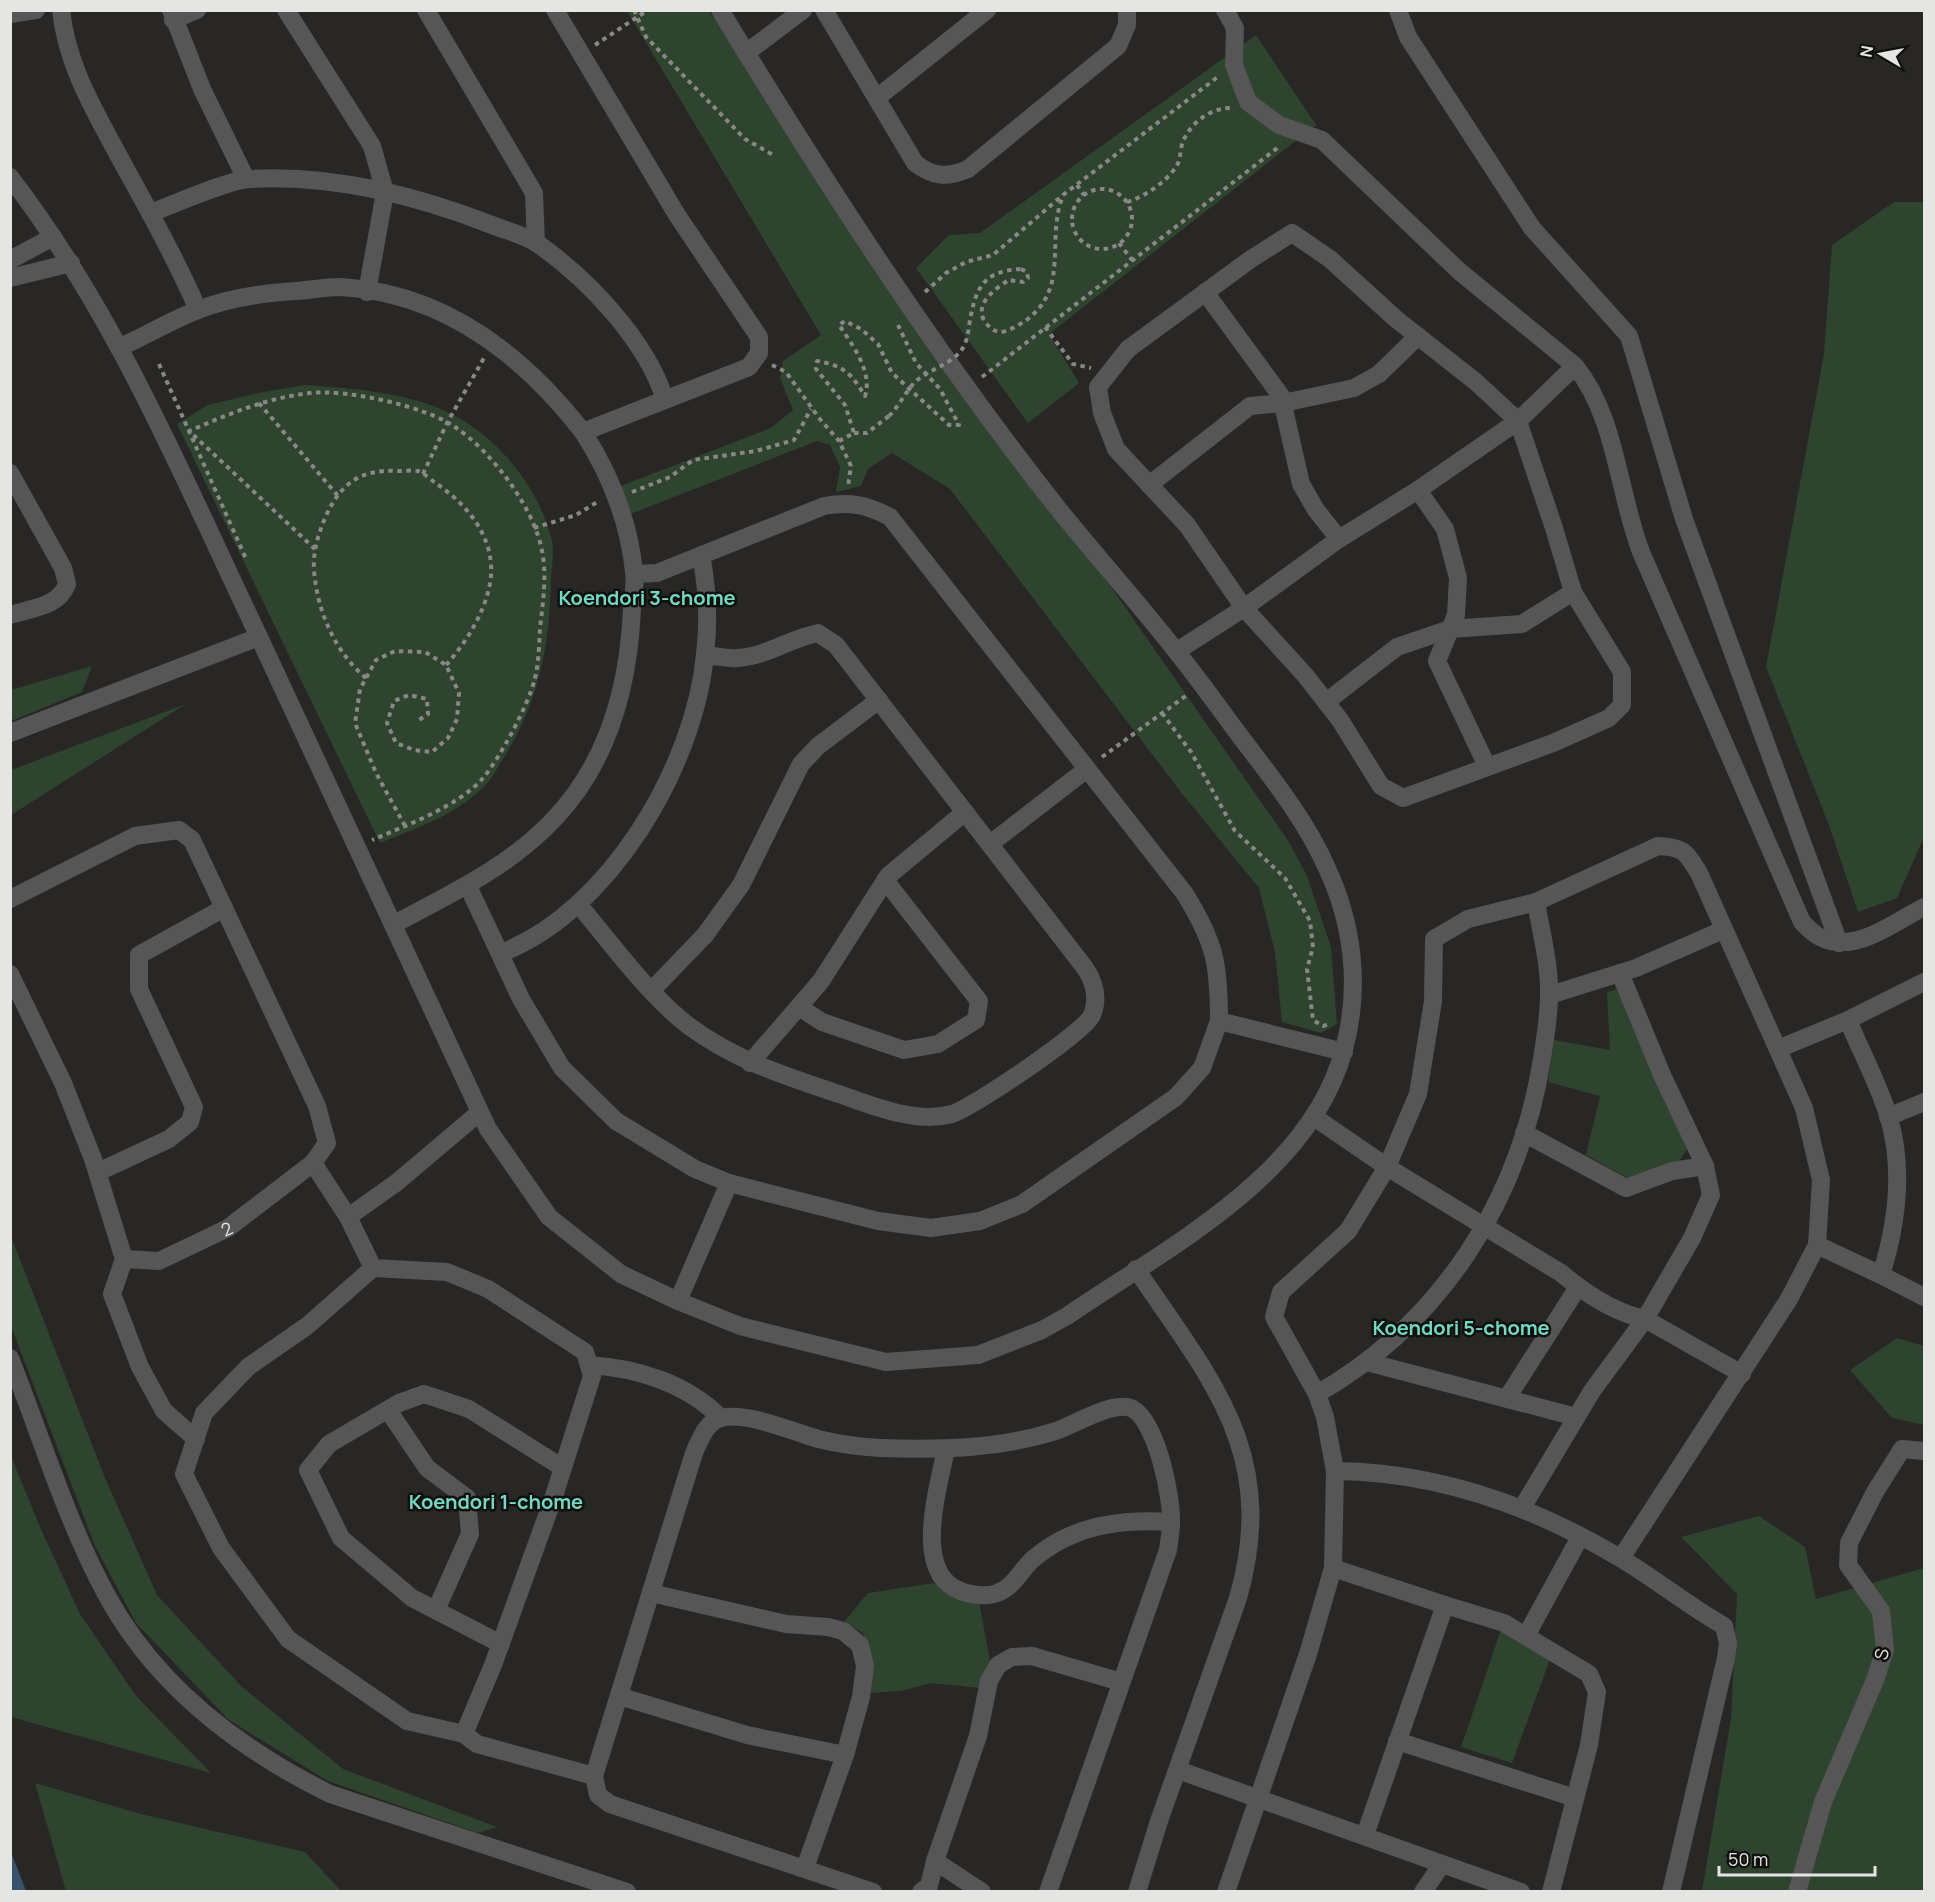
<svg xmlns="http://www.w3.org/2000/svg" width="1935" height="1902" font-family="Manrope,sans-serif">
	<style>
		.green { fill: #2e442f }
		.water { fill: #38516c }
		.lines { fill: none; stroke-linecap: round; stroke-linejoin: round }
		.path { stroke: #898886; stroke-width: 4; stroke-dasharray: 4.5 4.5; stroke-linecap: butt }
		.minor { stroke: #575656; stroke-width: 18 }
		.path-bridge { stroke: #898886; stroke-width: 4; stroke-dasharray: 4.5 4.5; stroke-linecap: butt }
		.labels { text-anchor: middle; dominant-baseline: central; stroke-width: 5; stroke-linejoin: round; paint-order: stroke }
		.street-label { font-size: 18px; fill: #e5e5e3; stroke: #10100f }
		.neighbourhood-label { font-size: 20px; font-weight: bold; fill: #75d8c1; stroke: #10100f }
	</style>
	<rect width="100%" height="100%" fill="#282725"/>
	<path class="green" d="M627,11h82l580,831 18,34 24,71 6,77 -16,9 -39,-11 -7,-70 -16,-64 -79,-97 -230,-302 -58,-36 -24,16 -7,17 -25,6 4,-25 -10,-22 -13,-4 -189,74 -10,-28 153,-59 22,-18 -13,-32 3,-17 38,-26z
		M1256,35l60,90 -267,209 30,49 -51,40 -112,-155 33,-33 31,-2z
		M1894,202h30v635l-27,61 -39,14 -29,-87 -63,-158 58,-313 8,-109z
		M305,385c50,4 109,7 154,33 44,25 81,73 93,123 2,11 0,25 -1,36 -1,65 -11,122 -45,177 -6,9 -11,19 -17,27 -29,33 -70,46 -109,62l-203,-419 31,-19 50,-12z
		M92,666l-10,26 -71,29v-31z
		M186,704l-175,111v-45z
		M1617,989l71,159 -9,13 -51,17 -42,-23 14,-59 -52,-14 6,-42 56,10 -3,-58z
		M10,1234l95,244 52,117 85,92 101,82 154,58 -19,6 -150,-52 -99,-61 -93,-97 -41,-77 -84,-220z
		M1897,1338l27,8v79l-32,-7 -42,-48z
		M10,1454l30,73 40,87 56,82 75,77 -200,-56z
		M1759,1516l46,31 11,52 108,-31v323h-222l29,-172 6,-125 -56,-57z
		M934,1583l13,10 32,8 11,60 -10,27 -49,-5 -30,8 -32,2 1,-36 -7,-24 -19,-11 24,-29z
		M1502,1627l48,32 -38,104 -51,-16z
		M35,1783l106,31 164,38 36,39h-275z"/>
	<path class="water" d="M11,1852l15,39h-15z"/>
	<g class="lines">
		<path class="path" d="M634,10l12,27 99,102 30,17
			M595,45l53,-35
			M1077,185l7,10
			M1072 219a30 30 0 1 1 60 0a30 30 0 1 1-60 0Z
			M1127,202c17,-5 38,-19 49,-35 5,-7 4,-18 7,-26 9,-19 27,-33 48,-33
			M1119,243l13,17
			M1021,269l6,3 1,6 -5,4 -14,-2c-13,8 -36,24 -24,42 4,5 8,9 15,10 7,0 19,-7 25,-11 46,-33 20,-79 38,-126
			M925,292l21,-19 20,-11 27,-7 70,-60 156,-119
			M1045,327l28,37 18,4
			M159,364l88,197
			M772,365l14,7 33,46 20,23 12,25 -3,20
			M982,377l298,-231
			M259,403l79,93
			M854,433h13l22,-17
			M839,441l15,-8 -9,-28 -29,-36 1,-8c27,5 34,12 48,35 8,-24 -13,-52 -26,-71l6,-4 16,8 17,15 14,29 57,52h10l-19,-36 -24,-26 -18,-38
			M423,474l24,-51 37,-65
			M632,492l38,-15 23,-17 63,-9 38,-11 17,-31
			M534,528l42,-13 23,-14
			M315,549l-126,-118c40,-17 77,-33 121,-38 36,-4 115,13 145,34 36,24 79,80 87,124 5,24 1,52 -2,77 -1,16 -1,34 -5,50 -6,26 -35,80 -52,100 -24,28 -78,48 -111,62
			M366,678c-31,-26 -49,-67 -52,-108 -1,-19 4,-35 11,-52 16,-36 36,-49 74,-47 6,0 13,-1 19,0 6,2 13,9 19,13 27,19 51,45 54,80 3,35 -23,77 -45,101
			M1162,713l29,39 44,79 50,47 25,43 3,26 -6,22 6,51 10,6 8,-3
			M1102,757l85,-62
			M405,826l-29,-53 -21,-50 5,-34 16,-29 19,-9 30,1 21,13 13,28 -2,26 -9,19 -16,14 -18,-2 -18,-7 -9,-20 7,-22 15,-6 18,4 1,15 -12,8"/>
		<g class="minor">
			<path d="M61,10c6,57 35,103 61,152 27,49 54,97 76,148"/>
			<path d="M171,10l31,79 44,90"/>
			<path d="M286,10l86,136 13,46 -18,100"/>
			<path d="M426,10l108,183 2,50"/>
			<path d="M824,10l91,153c18,14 32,15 53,6l150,-123 9,-21v-15"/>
			<path d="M1225,10l10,18 -1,37 14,37 31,23 43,15 137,131 116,95"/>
			<path d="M1398,10l10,27 124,191 97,108 55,183 155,424"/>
			<path d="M10,14l26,-4"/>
			<path d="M173,20l24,-10"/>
			<path d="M746,53l57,-43"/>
			<path d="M878,97l109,-87"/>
			<path d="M10,177c107,139 174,303 249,460l-249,96"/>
			<path d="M150,213c23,-8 78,-33 99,-34 83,-5 166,16 243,46 15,6 33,10 46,19 50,35 109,97 127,156"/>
			<path d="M1292,233l38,26 66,60 80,63 42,39 36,107 19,64 49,80v33l-13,13 -56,25 -150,55 -22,-12 -41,-66 -35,-45 -61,-67 -57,-83 -71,-76 -14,-36 -4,-26 30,-38 123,-90z"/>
			<path d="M10,260l43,-23"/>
			<path d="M10,278l61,-15"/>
			<path d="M1205,292l76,104 20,88 15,26 23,29"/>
			<path d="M120,347c26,-11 51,-27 78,-37 30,-12 65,-17 98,-19 14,-1 30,-4 45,-4 103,6 182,68 242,145l166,-65 10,-14v-16l-82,-122 -122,-205"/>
			<path d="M10,473l53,95 4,16c-8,23 -36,24 -57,31"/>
			<path d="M1149,485l101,-79 33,-3 71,-15 25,-14 39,-38"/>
			<path d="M1418,490l27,39 13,49 -2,37 -19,46 50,105"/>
			<path d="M635,574l22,-1 167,-67c26,-5 43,-1 66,11l295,377c30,49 34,69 34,127l125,31"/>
			<path d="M259,637l229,492 61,88 72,57 57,27 62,25 146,36 92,-7 64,-25 25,-14c101,-69 244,-141 277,-267 17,-62 9,-126 -18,-183 -21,-47 -55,-89 -86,-130 -21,-28 -42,-58 -64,-85 -39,-50 -81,-96 -120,-145 -124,-157 -232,-325 -336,-496"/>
			<path d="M1177,651l67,-43 95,-69 79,-49 100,-69 57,-55c41,50 43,126 66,186l161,370c5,5 11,12 18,15 35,18 74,-15 104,-30"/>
			<path d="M1326,702l71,-55 53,-18 72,-5 51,-32"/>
			<path d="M990,844l97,-75"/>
			<path d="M468,886l53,113 41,69 54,53 79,48 34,14 -51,118"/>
			<path d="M10,899l125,-63 44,-6 13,10 125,266 10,37 -14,20 35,54"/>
			<path d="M579,905c31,37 72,93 110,121 44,33 93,49 144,66 21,7 43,16 65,21 19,4 35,6 54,1 20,-6 133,-82 140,-99 7,-17 3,-32 -7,-47l-249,-323 -18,-12c-27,5 -51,23 -80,25 -10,1 -22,-2 -33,-3"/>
			<path d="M394,924c57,-30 117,-58 162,-107 53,-57 73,-134 76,-209 1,-12 4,-25 2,-36 -5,-50 -24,-98 -51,-140"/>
			<path d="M501,953c108,-41 194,-187 204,-299 4,-32 2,-68 -4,-99"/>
			<path d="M10,974l53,109 30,76 31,100 -12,35 28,73 24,44 32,28"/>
			<path d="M652,990l53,-55 36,-50 60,-121 17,-18 61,-46"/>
			<path d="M1550,995l86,-27 87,-38"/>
			<path d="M799,1007l23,15 82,28 34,-6 38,-24 3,-19 -94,-121"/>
			<path d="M1778,1049l70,-29 76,-38"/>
			<path d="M750,1063l71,-82 67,-105 77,-64"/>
			<path d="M1314,1117l73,50 174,106c24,20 54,40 84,46l97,55"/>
			<path d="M1888,1117l36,-15"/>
			<path d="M1524,1133l102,55 46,-17 33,-5"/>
			<path d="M98,1172l71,-33 21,-17 4,-15 -55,-118v-34l85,-47"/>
			<path d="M729,1183l149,38 53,7 49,-7 42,-17 154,-107 26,-29 17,-47"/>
			<path d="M1817,1245l64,30c16,-51 23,-105 8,-157 -10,-33 -28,-66 -41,-98"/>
			<path id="s1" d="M124,1259l35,2 69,-33 85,-65"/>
			<path d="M373,1268l-66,58 -59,41 -44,46 -20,61 37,74 67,91 119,82 57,13 29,-69 60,-166 39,-123 -7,-24 -97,-63 -41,-17 -74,-4 -25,-51 48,-34 84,-71"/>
			<path d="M1136,1269c76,112 143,185 102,329l-79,223 -22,71"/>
			<path d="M1881,1275l43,22"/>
			<path d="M10,1358c31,78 56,162 96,236 49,91 133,155 224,200l297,98"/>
			<path d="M1367,1362l209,55"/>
			<path d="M589,1365c48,3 97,18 132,53"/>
			<path d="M1317,1394l-43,-77 7,-25 67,-61 39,-64 31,-73 15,-93 1,-62 34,-20 68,-17"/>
			<path d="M1507,1398l71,-111"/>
			<path d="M388,1410l39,58 40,30 3,36 -34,76"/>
			<path d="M946,1449c-7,37 -35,125 15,142 9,4 26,6 36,2 17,-6 23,-22 36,-34 11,-9 26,-19 39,-24 30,-13 68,-15 99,-13"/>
			<path d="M1335,1471c103,1 198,35 285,87 36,21 68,48 104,68l4,17 -2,15 -55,234"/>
			<path d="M1522,1508l70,-117 53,-72 47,-81 19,-43 -6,-29 -43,-91 -42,-102"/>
			<path d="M1333,1568l112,37 -80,230"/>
			<path d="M651,1593l135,31 42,3 15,4 17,14 5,21 -4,31 -16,58 -40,113"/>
			<path d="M1445,1605l59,18 85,51 8,18 -8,53 -38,147"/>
			<path d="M1526,1636l54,-99"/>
			<path d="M501,1644l-89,-46 -71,-60 -33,-68 21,-26 70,-41 25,-9 45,15 94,59"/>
			<path d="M619,1696l128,39 98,20"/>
			<path d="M464,1734l13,10 117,32"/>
			<path d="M1397,1741l178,57"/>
			<path d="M1178,1770l343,122"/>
			<path d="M873,1892l-263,-88 -12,-9 -4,-19 100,-323c6,-13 12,-31 27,-35 24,-7 73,14 97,21 21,5 42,8 63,9 60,2 118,1 175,-17 20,-7 59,-32 77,-22 24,14 39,88 38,114 0,9 -2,18 -3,27l-120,342"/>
			<path d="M921,1892l8,-6 6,-25"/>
			<path d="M982,1892l-47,-31 43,-125 11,-55 9,-16 14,-8 20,-1 89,26"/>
			<path d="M1226,1892l82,-238 25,-86 2,-97 -10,-54 -8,-23c125,-72 202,-193 225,-335 3,-20 7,-42 7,-63 1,-31 -8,-64 -13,-94l122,-56c26,1 28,6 41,27l105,235 17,72 -4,65 -28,54 -168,259"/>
			<path d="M1423,1892l19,-28"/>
			<path d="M1797,1892l26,-90 52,-122 10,-30 -4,-39 -33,-46 1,-22 26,-51 27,-43 22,2"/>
		</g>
		<path class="path-bridge" d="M889,416c10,-10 16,-23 25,-33 13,-13 34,-17 46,-31 6,-7 8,-17 9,-26 6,-36 12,-55 52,-57"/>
	</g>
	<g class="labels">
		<g class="street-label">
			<text stroke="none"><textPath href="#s1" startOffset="110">2</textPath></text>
			<text transform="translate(1881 1654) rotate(-80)">S</text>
		</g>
		<g class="neighbourhood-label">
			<text x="647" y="597">Koendori 3-chome</text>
			<text x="1461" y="1327">Koendori 5-chome</text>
			<text x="496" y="1501">Koendori 1-chome</text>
		</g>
	</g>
	<rect width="1935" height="1902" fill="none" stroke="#e5e5e3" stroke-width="24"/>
	<g transform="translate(1881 54) rotate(280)" stroke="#10100f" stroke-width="4.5" paint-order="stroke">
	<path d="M0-4.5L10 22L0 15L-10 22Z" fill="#e5e5e3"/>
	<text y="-9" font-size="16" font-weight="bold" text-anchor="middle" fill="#e5e5e3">N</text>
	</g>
	<path d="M1719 1866v9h156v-9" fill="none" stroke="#e5e5e3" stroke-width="3"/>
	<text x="1728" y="1866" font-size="18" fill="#e5e5e3" stroke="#10100f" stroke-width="4.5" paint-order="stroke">50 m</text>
</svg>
